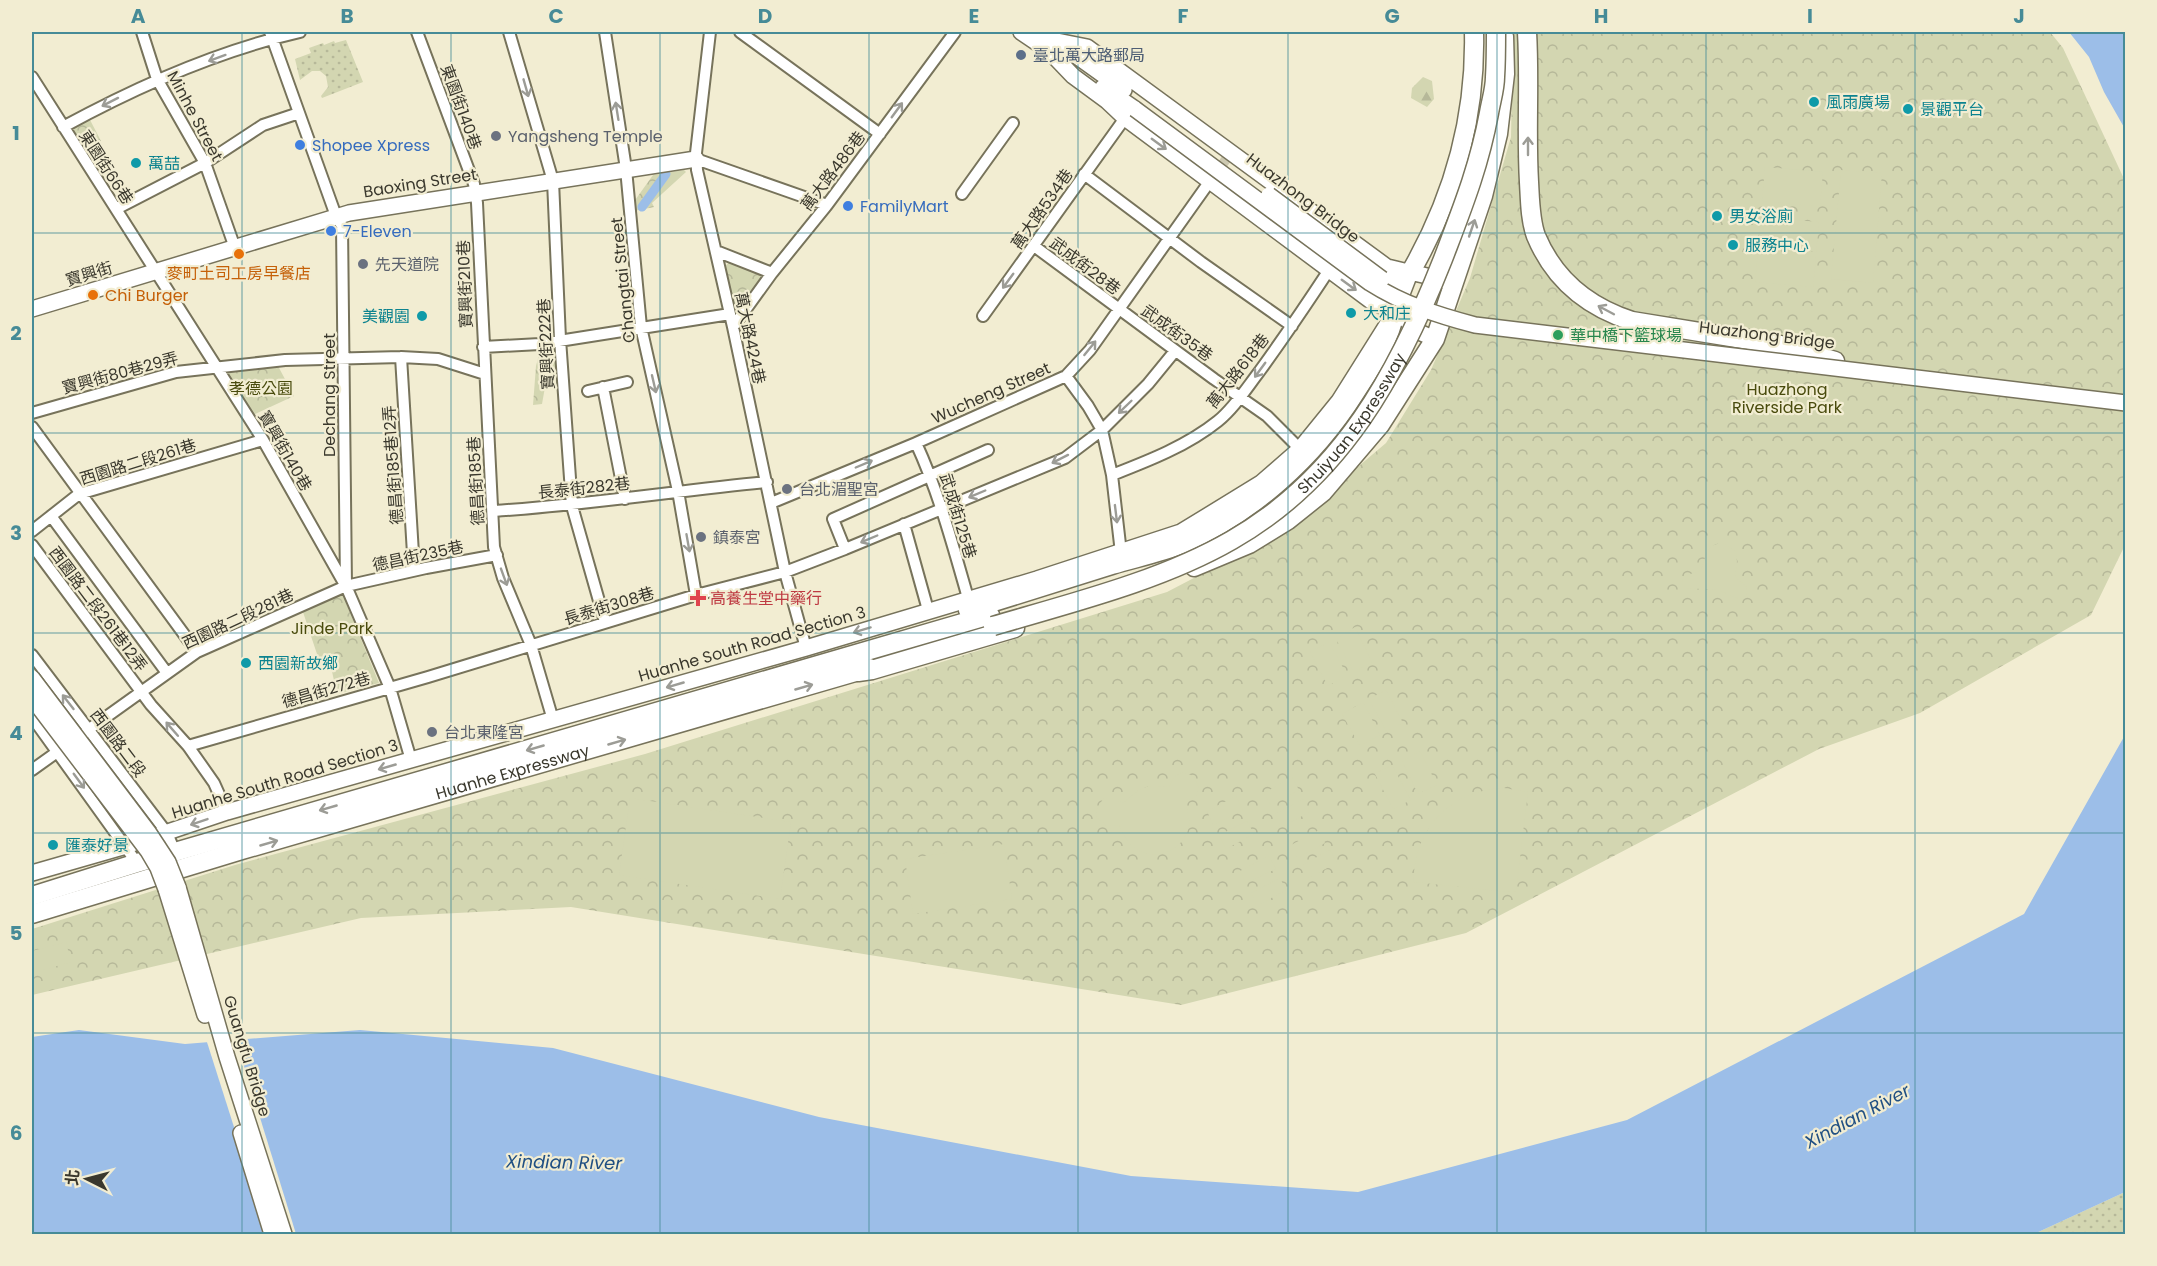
<svg xmlns="http://www.w3.org/2000/svg" width="2157" height="1266" font-family="Poppins,'Noto Sans TC',sans-serif">
	<style>
		.grass { fill: url(#grass-dots) }
		.forest { fill: url(#forest-firs) }
		.park { fill: url(#park-crowns) }
		.pitch { fill: #d3d6b1 }
		.water { fill: #9cbee8 }
		.pier { fill: #f2edd2 }
		.lines { fill: none; stroke-linecap: round; stroke-linejoin: round }
		.canal { stroke: #9cbee8; stroke-width: 9 }
		.street-tunnel { stroke: #cdc9b1; stroke-width: 10; stroke-dasharray: 10 5; stroke-linecap: butt }
		.street-casing { stroke: #77735b; stroke-width: 14 }
		.secondary-casing { stroke: #77735b; stroke-width: 18 }
		.highway-casing { stroke: #77735b; stroke-width: 21 }
		.street { stroke: #fff; stroke-width: 10 }
		.secondary { stroke: #fff; stroke-width: 15 }
		.highway { stroke: #fff; stroke-width: 18 }
		.secondary-bridge-casing { stroke: #77735b; stroke-width: 18; stroke-linecap: butt }
		.highway-bridge-casing { stroke: #77735b; stroke-width: 21; stroke-linecap: butt }
		.secondary-bridge { stroke: #fff; stroke-width: 15 }
		.highway-bridge { stroke: #fff; stroke-width: 18 }
		.oneway { stroke: #9c9c96 }
		.grid { fill: none; stroke: #468b97; stroke-width: 1.5; stroke-opacity: 0.55 }
		.service-dot { fill: #5c6f8a; stroke: #f2edd2; stroke-width: 2 }
		.culture-dot { fill: #0f9aa8; stroke: #f2edd2; stroke-width: 2 }
		.worship-dot { fill: #6b7280; stroke: #f2edd2; stroke-width: 2 }
		.shop-dot { fill: #3f7fe0; stroke: #f2edd2; stroke-width: 2 }
		.food-dot { fill: #e8710a; stroke: #f2edd2; stroke-width: 2 }
		.leisure-dot { fill: #2e9e5b; stroke: #f2edd2; stroke-width: 2 }
		.health-dot { fill: #e0444e; stroke: #f2edd2; stroke-width: 2 }
		.labels { text-anchor: middle; dominant-baseline: central; stroke-width: 4.5; stroke-linejoin: round; paint-order: stroke }
		.service-label { font-size: 16px; fill: #4e5e75; stroke: #f2edd2; text-anchor: start }
		.culture-label { font-size: 16px; fill: #0d838f; stroke: #f2edd2; text-anchor: start }
		.street-label { font-size: 16px; fill: #3a382d; stroke: #f2edd2 }
		.worship-label { font-size: 16px; fill: #5b616d; stroke: #f2edd2; text-anchor: start }
		.shop-label { font-size: 16px; fill: #366cbe; stroke: #f2edd2; text-anchor: start }
		.food-label { font-size: 16px; fill: #c56008; stroke: #f2edd2 }
		.leisure-label { font-size: 16px; fill: #27864d; stroke: #f2edd2; text-anchor: start }
		.park-label { font-size: 16px; fill: #494b0d; stroke: #f2edd2 }
		.health-label { font-size: 16px; fill: #be3a42; stroke: #f2edd2; text-anchor: start }
		.water-label { font-size: 18px; font-style: italic; fill: #215083; stroke: #f2edd2 }
		.neatline { fill: none; stroke: #468b97; stroke-width: 2 }
		.grid-label { font-size: 20px; text-anchor: middle; font-weight: bold; fill: #468b97 }
	</style>
	<defs>
		<pattern id="grass-dots" width="8" height="8" patternUnits="userSpaceOnUse" patternTransform="scale(1.5)"><rect width="8" height="8" fill="#d3d6b1"/><path d="M2 2h.1M6 6h.1" fill="none" stroke="#b6b899" stroke-width="1.8" stroke-linecap="round"/></pattern>
		<pattern id="forest-firs" width="22" height="20" patternUnits="userSpaceOnUse" patternTransform="scale(1.5)"><rect width="22" height="20" fill="#d3d6b1"/><path d="M5 1l3.5 6h-7zM16 11l3.5 6h-7z" fill="#b6b899"/></pattern>
		<pattern id="park-crowns" width="20" height="18" patternUnits="userSpaceOnUse" patternTransform="scale(1.5)"><rect width="20" height="18" fill="#d3d6b1"/><path d="M2 6a3 3 0 1 1 6 0M12 15a3 3 0 1 1 6 0" fill="none" stroke="#b6b899"/></pattern>
	</defs>
	<rect width="100%" height="100%" fill="#f2edd2"/>
	<path class="grass" d="M346,40l17,42 -41,16 -1,-2 7,-9 -2,-11 -6,-5h-8l-12,9 -5,-21 16,-6 -2,-5 14,-5 1,2 10,-4 1,2z
		M2125,1192v42h-91z"/>
	<path class="forest" d="M1423,77l9,4 2,18 -7,8 -16,-9 1,-10z"/>
	<path class="park" d="M1513,32h537l13,16 62,133v364l-34,70 -171,98 -101,36 -353,184 -285,72 -610,-98 -210,11 -329,77v-66l203,-64 410,-111 522,-162 113,-59 106,-90 45,-73 39,-92 41,-141z
		M89,118l12,23 -16,8 -12,-18 1,-6z
		M684,170l2,2 -34,31 2,4 -20,4 -1,-8 20,-28z
		M731,261l32,11 3,8 -23,30h-9l-9,-44z
		M558,344l1,19 -12,13 -5,28 -9,1 3,-39 5,-19z
		M278,366l16,30 -41,19 -29,-46z
		M342,593l37,90 -42,11 -8,-36 -11,-1 -15,-45z"/>
	<path class="pitch" d="M1765,167l58,5 -3,34 -58,-5z
		M1841,170l41,3 -9,110 -42,-4z
		M1761,217l58,5 -3,30 -58,-5z
		M1758,252l58,5 -3,30 -58,-5z
		M1723,543l12,8 2,10 -2,16 12,10 -1,9 -6,3 -22,-9 -33,-2 -3,-5 1,-6 18,-7c6,-13 3,-26 22,-27z
		M1355,627l17,35 -18,10 -18,-33z
		M1329,642l18,33 -19,11 -18,-34z
		M1386,690l17,33 -17,8 -17,-32z
		M1363,702l17,33 -20,11 -18,-32z
		M1420,751l17,34 -19,9 -16,-33z
		M1392,765l19,35 -18,9 -18,-35z
		M1182,772l12,4 5,12 -3,8 -10,6c1,8 4,15 3,23 -4,27 -38,39 -58,20 -6,-6 -8,-13 -12,-20l-12,1 -10,-8 -1,-8 7,-11 9,-1 11,5c20,-17 19,-18 46,-16l5,-10z
		M1292,777l7,13 -28,15 -7,-12z
		M1504,788l24,4 -12,99 -9,1 -93,-10c-1,-53 37,-92 90,-94z
		M1236,796l7,14 -30,15 -6,-14z
		M630,798l161,24 -11,77 -161,-24z
		M1304,799l6,13 -29,15 -6,-13z
		M1247,821l7,13 -28,15 -7,-14z
		M1319,830l6,13 -28,15 -6,-13z
		M1004,844l8,55 -99,15 -8,-55z
		M1330,850l7,13 -29,15 -6,-13z
		M1269,856l7,13 -30,14 -6,-12z
		M1280,878l6,12 -29,16 -6,-13z
		M66,942l5,20 -39,11v-22z"/>
	<path class="water" d="M2069,32h56v97l-21,-37 -15,-35z
		M2125,735v457l-91,42h-2002v-197l47,-7 106,14 175,-14 193,18 266,69 312,59 227,16 269,-72 397,-206z"/>
	<path class="pier" d="M235,1037l61,197h-28l-62,-195z"/>
	<g class="lines">
		<path class="canal" d="M642,207l24,-33"/>
		<path class="street-tunnel" d="M1214,176l18,-25"/>
		<defs>
			<path id="street" d="M142,32l15,47 48,84 30,85
				M270,32l66,184 6,10 4,360 44,102 21,72
				M417,32l57,152 3,19 17,344 9,31 28,67 22,75
				M509,32l44,149 7,158 12,167 33,116
				M605,32l21,137 15,158 37,164 18,104
				M710,32l-14,121 1,17 36,157 52,245 21,76
				M740,32l140,102
				M32,77l231,363 81,143
				M63,127c75,-41 154,-76 237,-95
				M696,159l131,46
				M1084,174l117,88 91,64
				M962,194l51,-71
				M116,209l89,-46 58,-38 36,-12
				M1034,246l180,133 53,37 33,33
				M716,251l56,22
				M983,316l142,-198
				M733,327l39,-54 55,-68 128,-173
				M483,347l57,-3 190,-30
				M401,357l13,213
				M1066,376l22,30 14,24 10,45 9,78
				M603,387l22,112
				M588,391l39,-9
				M32,413l144,-41 109,-12 116,-3 37,2 47,15
				M32,427l165,225
				M916,443c23,50 37,103 52,155
				M1112,475c36,-14 75,-29 106,-54 16,-13 28,-32 41,-49 24,-33 47,-67 70,-102
				M771,503l145,-60 150,-67 24,-26 120,-169
				M494,511c91,-6 181,-20 273,-29
				M51,516l116,157
				M904,524l24,86
				M32,531l47,-37 184,-54
				M32,545l119,160 37,41 26,37 13,29
				M845,549l-12,-30 155,-69
				M32,655l135,178 8,19
				M32,717l105,146
				M188,746l240,-69 268,-82 89,-23 60,-23 220,-91 37,-28 46,-46 27,-33
				M32,770l165,-118 149,-66 80,-18 71,-13"/>
			<path id="secondary" d="M1021,32l37,25
				M1043,32l81,58
				M1057,41l30,6 300,220c23,6 44,8 66,17
				M1050,52l23,24 34,25 18,17 246,183 31,15 17,16 16,7
				M1103,87l32,22
				M1380,300l7,-2 7,-15 -7,-16
				M32,309l317,-96 347,-54
				M32,873l94,-27 101,-34 579,-164 231,-69 144,-47 80,-49 39,-34 39,-48 56,-89 15,-39
				M178,887l49,170 57,177
				M166,889l39,126
				M241,1133l31,101"/>
			<g id="highway">
				<path d="M1527,32c3,50 -1,100 2,150 1,17 1,38 7,54 18,43 52,71 96,85l148,24 55,16"/>
				<path d="M1410,273c43,-74 66,-156 64,-241"/>
				<path d="M1194,567l55,-23 39,-24 35,-28 57,-67 55,-86 48,-143 15,-62 7,-60 -1,-38"/>
				<path d="M968,610c48,-15 96,-30 144,-45 23,-7 48,-12 70,-21 71,-31 132,-86 173,-151 16,-25 35,-52 40,-81"/>
				<path d="M858,672l14,-2 143,-42"/>
				<path d="M32,896l105,-33 853,-248"/>
				<path id="s1" d="M32,914l210,-64 627,-182"/>
			</g>
		</defs>
		<use href="#street" class="street-casing"/>
		<use href="#secondary" class="secondary-casing"/>
		<use href="#highway" class="highway-casing"/>
		<use href="#street" class="street"/>
		<use href="#secondary" class="secondary"/>
		<use href="#highway" class="highway"/>
		<defs>
			<path id="secondary-bridge" d="M1135,109l235,174c33,21 67,32 105,42l651,78
				M1269,195l113,84
				M32,678l117,155 19,29 10,25
				M32,698l116,153 10,17 8,21"/>
			<g id="highway-bridge">
				<path id="s2" d="M993,626c78,-23 168,-45 239,-86 110,-63 166,-167 211,-281 19,-50 36,-92 46,-146 2,-12 6,-24 6,-36 1,-15 1,-30 1,-45"/>
			</g>
		</defs>
		<use href="#secondary-bridge" class="secondary-bridge-casing"/>
		<use href="#highway-bridge" class="highway-bridge-casing"/>
		<use href="#secondary-bridge" class="secondary-bridge"/>
		<use href="#highway-bridge" class="highway-bridge"/>
	</g>
	<defs><path id="oneway-shaft" d="M-6 0H5M1.5-3L5.5 0L1.5 3" fill="none" stroke-width="1.6" stroke-linecap="round" stroke-linejoin="round" transform="scale(1.5)"/></defs>
	<g class="oneway">
		<use href="#oneway-shaft" transform="translate(217 58) rotate(160)"/>
		<use href="#oneway-shaft" transform="translate(526 88) rotate(74)"/>
		<use href="#oneway-shaft" transform="translate(110 102) rotate(153)"/>
		<use href="#oneway-shaft" transform="translate(897 110) rotate(-54)"/>
		<use href="#oneway-shaft" transform="translate(617 111) rotate(-99)"/>
		<use href="#oneway-shaft" transform="translate(1159 144) rotate(36)"/>
		<use href="#oneway-shaft" transform="translate(1528 146) rotate(-90)"/>
		<use href="#oneway-shaft" transform="translate(1472 228) rotate(-71)"/>
		<use href="#oneway-shaft" transform="translate(1008 281) rotate(126)"/>
		<use href="#oneway-shaft" transform="translate(1349 285) rotate(36)"/>
		<use href="#oneway-shaft" transform="translate(1606 310) rotate(-152)"/>
		<use href="#oneway-shaft" transform="translate(1090 348) rotate(-51)"/>
		<use href="#oneway-shaft" transform="translate(1260 370) rotate(126)"/>
		<use href="#oneway-shaft" transform="translate(654 384) rotate(77)"/>
		<use href="#oneway-shaft" transform="translate(1125 407) rotate(136)"/>
		<use href="#oneway-shaft" transform="translate(1060 459) rotate(153)"/>
		<use href="#oneway-shaft" transform="translate(864 464) rotate(-23)"/>
		<use href="#oneway-shaft" transform="translate(977 494) rotate(157)"/>
		<use href="#oneway-shaft" transform="translate(1116 514) rotate(83)"/>
		<use href="#oneway-shaft" transform="translate(869 539) rotate(157)"/>
		<use href="#oneway-shaft" transform="translate(688 543) rotate(80)"/>
		<use href="#oneway-shaft" transform="translate(504 577) rotate(70)"/>
		<use href="#oneway-shaft" transform="translate(862 630) rotate(163)"/>
		<use href="#oneway-shaft" transform="translate(675 685) rotate(164)"/>
		<use href="#oneway-shaft" transform="translate(804 687) rotate(-16)"/>
		<use href="#oneway-shaft" transform="translate(68 702) rotate(-128)"/>
		<use href="#oneway-shaft" transform="translate(172 729) rotate(-131)"/>
		<use href="#oneway-shaft" transform="translate(617 742) rotate(-16)"/>
		<use href="#oneway-shaft" transform="translate(535 748) rotate(164)"/>
		<use href="#oneway-shaft" transform="translate(387 767) rotate(164)"/>
		<use href="#oneway-shaft" transform="translate(79 781) rotate(54)"/>
		<use href="#oneway-shaft" transform="translate(328 808) rotate(164)"/>
		<use href="#oneway-shaft" transform="translate(199 822) rotate(161)"/>
		<use href="#oneway-shaft" transform="translate(269 843) rotate(-16)"/>
	</g>
	<path class="grid" d="M242,32v1202M451,32v1202M660,32v1202M869,32v1202M1078,32v1202M1288,32v1202M1497,32v1202M1706,32v1202M1915,32v1202M32,233h2094M32,433h2094M32,633h2094M32,833h2094M32,1033h2094"/>
	<circle class="service-dot" cx="1021" cy="55" r="6"/>
	<g class="culture-dot">
		<circle cx="1814" cy="102" r="6"/>
		<circle cx="1908" cy="109" r="6"/>
		<circle cx="136" cy="163" r="6"/>
		<circle cx="1717" cy="216" r="6"/>
		<circle cx="1733" cy="245" r="6"/>
		<circle cx="1351" cy="313" r="6"/>
		<circle cx="422" cy="316" r="6"/>
		<circle cx="246" cy="663" r="6"/>
		<circle cx="53" cy="845" r="6"/>
	</g>
	<g class="worship-dot">
		<circle cx="496" cy="136" r="6"/>
		<circle cx="363" cy="264" r="6"/>
		<circle cx="787" cy="489" r="6"/>
		<circle cx="701" cy="537" r="6"/>
		<circle cx="432" cy="732" r="6"/>
	</g>
	<g class="shop-dot">
		<circle cx="300" cy="145" r="6"/>
		<circle cx="848" cy="206" r="6"/>
		<circle cx="331" cy="231" r="6"/>
	</g>
	<g class="food-dot">
		<circle cx="239" cy="254" r="6"/>
		<circle cx="93" cy="295" r="6"/>
	</g>
	<circle class="leisure-dot" cx="1558" cy="335" r="6"/>
	<path class="health-dot" d="M695 589h6v6h6v6h-6v6h-6v-6h-6v-6h6z"/>
	<g class="labels">
		<g class="service-label">
			<text x="1033" y="55">臺北萬大路郵局</text>
		</g>
		<g class="culture-label">
			<text x="1826" y="102">風雨廣場</text>
			<text x="1920" y="109">景觀平台</text>
			<text x="148" y="163">萬喆</text>
			<text x="1729" y="216">男女浴廁</text>
			<text x="1745" y="245">服務中心</text>
			<text x="1363" y="313">大和庄</text>
			<text x="410" y="316" text-anchor="end">美觀園</text>
			<text x="258" y="663">西園新故鄉</text>
			<text x="65" y="845">匯泰好景</text>
		</g>
		<g class="street-label">
			<text transform="translate(461 107) rotate(70)">東園街140巷</text>
			<text transform="translate(195 116) rotate(62)">Minhe Street</text>
			<text transform="translate(106 167) rotate(57)">東園街66巷</text>
			<text transform="translate(833 171) rotate(-53)">萬大路486巷</text>
			<text transform="translate(420 183) rotate(-9)">Baoxing Street</text>
			<text transform="translate(1303 198) rotate(37)">Huazhong Bridge</text>
			<text transform="translate(1042 209) rotate(-55)">萬大路534巷</text>
			<text transform="translate(1085 266) rotate(37)">武成街28巷</text>
			<text transform="translate(89 274) rotate(-17)">寶興街</text>
			<text transform="translate(623 280) rotate(-96)">Changtai Street</text>
			<text transform="translate(465 284) rotate(-92)">寶興街210巷</text>
			<text transform="translate(1177 333) rotate(36)">武成街35巷</text>
			<text transform="translate(1767 335) rotate(7)">Huazhong Bridge</text>
			<text transform="translate(750 338) rotate(78)">萬大路424巷</text>
			<text transform="translate(546 344) rotate(-93)">寶興街222巷</text>
			<text transform="translate(1238 371) rotate(-52)">萬大路618巷</text>
			<text transform="translate(120 373) rotate(-15)">寶興街80巷29弄</text>
			<text transform="translate(991 393) rotate(-24)">Wucheng Street</text>
			<text transform="translate(329 395) rotate(-90)">Dechang Street</text>
			<text stroke="none"><textPath href="#s2" startOffset="424">Shuiyuan Expressway</textPath></text>
			<text transform="translate(285 451) rotate(60)">寶興街140巷</text>
			<text transform="translate(138 462) rotate(-17)">西園路二段261巷</text>
			<text transform="translate(393 465) rotate(-94)">德昌街185巷12弄</text>
			<text transform="translate(476 481) rotate(-93)">德昌街185巷</text>
			<text transform="translate(584 488) rotate(-6)">長泰街282巷</text>
			<text transform="translate(958 516) rotate(73)">武成街125巷</text>
			<text transform="translate(418 556) rotate(-12)">德昌街235巷</text>
			<text transform="translate(609 606) rotate(-17)">長泰街308巷</text>
			<text transform="translate(98 609) rotate(53)">西園路二段261巷12弄</text>
			<text transform="translate(238 619) rotate(-25)">西園路二段281巷</text>
			<text transform="translate(752 644) rotate(-16)">Huanhe South Road Section 3</text>
			<text transform="translate(326 690) rotate(-16)">德昌街272巷</text>
			<text transform="translate(118 743) rotate(53)">西園路二段</text>
			<text stroke="none"><textPath href="#s1" startOffset="501">Huanhe Expressway</textPath></text>
			<text transform="translate(285 779) rotate(-17)">Huanhe South Road Section 3</text>
			<text transform="translate(247 1056) rotate(73)">Guangfu Bridge</text>
		</g>
		<g class="worship-label">
			<text x="508" y="136">Yangsheng Temple</text>
			<text x="375" y="264">先天道院</text>
			<text x="799" y="489">台北湄聖宮</text>
			<text x="713" y="537">鎮泰宮</text>
			<text x="444" y="732">台北東隆宮</text>
		</g>
		<g class="shop-label">
			<text x="312" y="145">Shopee Xpress</text>
			<text x="860" y="206">FamilyMart</text>
			<text x="343" y="231">7-Eleven</text>
		</g>
		<g class="food-label">
			<text x="239" y="273">麥町土司工房早餐店</text>
			<text x="105" y="295" text-anchor="start">Chi Burger</text>
		</g>
		<g class="leisure-label">
			<text x="1570" y="335">華中橋下籃球場</text>
		</g>
		<g class="park-label">
			<text x="261" y="388">孝德公園</text>
			<text x="1787" y="389">Huazhong<tspan x="1787" dy="18">Riverside Park</tspan></text>
			<text x="332" y="628">Jinde Park</text>
		</g>
		<g class="health-label">
			<text x="710" y="598">高養生堂中藥行</text>
		</g>
		<g class="water-label">
			<text transform="translate(1857 1116) rotate(-28)">Xindian River</text>
			<text transform="translate(564 1162) rotate(1)">Xindian River</text>
		</g>
	</g>
	<rect width="2157" height="1266" fill="none" stroke="#f2edd2" stroke-width="66"/>
	<g transform="translate(87 1179) rotate(276)" stroke="#f2edd2" stroke-width="4.5" paint-order="stroke">
	<path d="M0-4.5L10 22L0 15L-10 22Z" fill="#3a382d"/>
	<text y="-9" font-size="16" font-weight="bold" text-anchor="middle" fill="#3a382d">北</text>
	</g>
	<rect x="33" y="33" width="2091" height="1200" class="neatline"/>
	<g class="grid-label">
		<text x="138" y="23">A</text>
		<text x="347" y="23">B</text>
		<text x="556" y="23">C</text>
		<text x="765" y="23">D</text>
		<text x="974" y="23">E</text>
		<text x="1183" y="23">F</text>
		<text x="1392" y="23">G</text>
		<text x="1601" y="23">H</text>
		<text x="1810" y="23">I</text>
		<text x="2019" y="23">J</text>
		<text x="16" y="140">1</text>
		<text x="16" y="340">2</text>
		<text x="16" y="540">3</text>
		<text x="16" y="740">4</text>
		<text x="16" y="940">5</text>
		<text x="16" y="1140">6</text>
	</g>
</svg>
